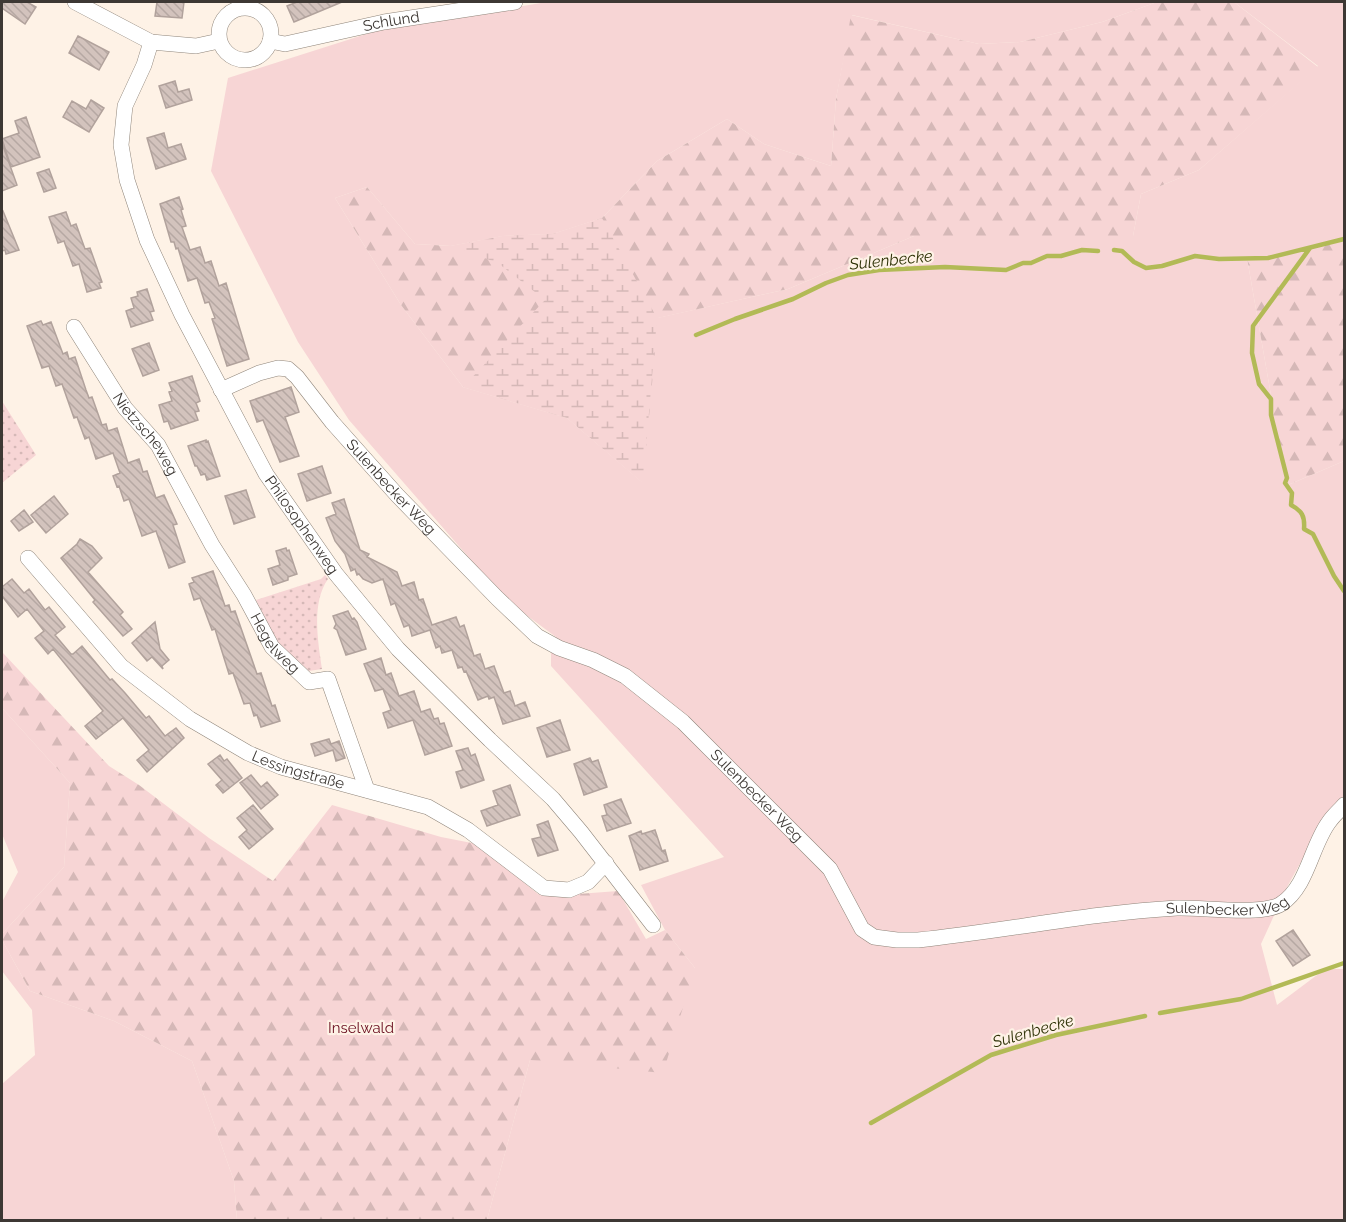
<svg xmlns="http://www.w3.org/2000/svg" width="1346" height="1222" font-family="Raleway,sans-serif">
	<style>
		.grass { fill: #f7d5d5 }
		.forest { fill: url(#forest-firs) }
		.wetland { fill: url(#wetland-marsh) }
		.park { fill: url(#park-dots) }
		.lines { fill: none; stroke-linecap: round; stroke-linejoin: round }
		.stream { stroke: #b2ba56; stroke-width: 4.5 }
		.building { fill: url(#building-back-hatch); stroke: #b1a29c; stroke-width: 1.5 }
		.minor-casing { stroke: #8f857a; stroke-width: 16 }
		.minor { stroke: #fff; stroke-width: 15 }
		.labels { text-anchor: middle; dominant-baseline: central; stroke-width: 4.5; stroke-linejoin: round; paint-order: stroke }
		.street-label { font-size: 15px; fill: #3d3834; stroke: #fef2e6 }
		.park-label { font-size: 15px; fill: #6a0e1f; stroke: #fef2e6 }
		.water-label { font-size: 16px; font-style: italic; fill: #303308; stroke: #fef2e6 }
	</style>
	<defs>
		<pattern id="forest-firs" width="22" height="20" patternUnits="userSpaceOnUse" patternTransform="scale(1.5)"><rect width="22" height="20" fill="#f7d5d5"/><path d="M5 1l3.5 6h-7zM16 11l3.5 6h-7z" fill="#d5b8b7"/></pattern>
		<pattern id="wetland-marsh" width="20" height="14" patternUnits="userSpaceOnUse" patternTransform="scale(1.5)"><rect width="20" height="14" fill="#f7d5d5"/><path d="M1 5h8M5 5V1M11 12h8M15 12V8" fill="none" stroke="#d5b8b7"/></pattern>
		<pattern id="park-dots" width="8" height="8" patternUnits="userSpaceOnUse" patternTransform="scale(1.5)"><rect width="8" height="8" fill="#f7d5d5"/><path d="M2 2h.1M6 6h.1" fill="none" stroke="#d5b8b7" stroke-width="1.8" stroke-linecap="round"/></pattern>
		<pattern id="building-back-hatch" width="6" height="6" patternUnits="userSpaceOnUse" patternTransform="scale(1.5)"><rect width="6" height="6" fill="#d3c3bd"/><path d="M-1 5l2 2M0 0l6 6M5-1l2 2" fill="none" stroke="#b6a8a3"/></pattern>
	</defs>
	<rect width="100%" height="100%" fill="#fef2e6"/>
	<path class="grass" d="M547,2h610l-55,20 -82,20 -41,2 -127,-29 -16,84 -5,67 -67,-22 -37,-25 -70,42 -55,57 -49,16 -50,2 -52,10 -36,-2 -48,-57 -32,11 66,107 62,82 104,31 75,64 15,-164 131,-29 126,-53h219l8,-42 58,-24 119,-104 -84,-64h110v237l-76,19h-21l25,143 1,29 15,55 56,-24v335l-22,28 -35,63 -26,57 16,61 48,-36h19v251h-857l43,-160 165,-92 -30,-38 -24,-45 83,-28 -173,-191v-19l5,-10 -50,-37 -157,-180 -51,-78 -87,-171 17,-93 151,-48z
		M2,708l68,75 -6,84 -62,67v-32l16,-30 -16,-38z
		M2,940l28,51 84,30 78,40 42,120 3,39h-235v-136l33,-29 -3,-45 -30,-39z"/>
	<path class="forest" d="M1157,2h77l84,65 -119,103 -58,24 -8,42h-219l-126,53 -130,29 -15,165 -76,-65 -104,-31 -62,-82 -66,-107 32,-11 48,57 36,2 52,-10 50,-2 49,-16 55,-57 70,-42 37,25 67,22 5,-67 15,-84 128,29 41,-2 82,-20z
		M1344,239v222l-56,24 -15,-55 -1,-29 -25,-143h21z
		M2,652l107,114 30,19 70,53 64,43 59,-76 109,32 36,7 61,50 13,2 67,-5 28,48 19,-9 30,38 -32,105 -133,-13 -43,160h-250l-3,-39 -42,-120 -78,-40 -84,-30 -28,-51v-6l62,-67 6,-84 -68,-75z"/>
	<path class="wetland" d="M602,218l55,100 -14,165 -76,-65 -104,-31 82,-87 -47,-37 -47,-17 52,-10 50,-2z"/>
	<path class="park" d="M2,401l34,54 -34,28z
		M325,575l3,4c-17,24 -10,63 -6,90l-13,2 -32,-29 -21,-42 65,-21z"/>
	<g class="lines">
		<path class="stream" d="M1310,248l-57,78 -1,27 7,31 12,15v16l16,63 -2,5 7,10 -1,12c11,6 14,11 13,24l9,5 21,42 10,15
			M1114,250l8,1 12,11 12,6 16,-2 33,-10 24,3 49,-1 76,-19
			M696,335l39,-16 58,-20 33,-16 22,-8 31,-5 66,-3 61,3 17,-7h8l16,-7h14l21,-6 16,1
			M1160,1013l81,-14 103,-36
			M871,1123l120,-68 65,-20 89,-19"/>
	</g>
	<path class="building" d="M2,2h25l9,5 -11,17 -23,-16z
		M157,2h27l-2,16 -27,-2z
		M297,2h45l-48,20 -7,-16z
		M78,36l31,16 -10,18 -30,-17z
		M175,81l3,11 11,-3 3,11 -26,8 -7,-22z
		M91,100l13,8 -15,24 -26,-15 9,-16 14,8z
		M26,117l14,40 -29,10 -9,-28 17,-6 -4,-12z
		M164,133l4,15 13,-4 5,15 -30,10 -9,-31z
		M3,146l14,39 -15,6v-44z
		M49,169l7,19 -12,4 -7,-19z
		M179,197l4,12 -2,1 5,16 -4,1 8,23 10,-3 5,16 6,-2 8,25 7,-3 23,76 -22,7 -15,-47 3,-1 -6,-16 -4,1 -8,-25 -9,3 -10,-33 -2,1 -2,-7h-3l-11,-38z
		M3,211l16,39 -13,4 -1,-4 -3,1v-39z
		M66,212l5,14 5,-2 9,25 5,-1 12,34 -3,1 2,5 -14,4 -8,-28 -6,2 -9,-25 -6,2 -9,-26z
		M147,289l7,22 -4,1 3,8 -22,7 -5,-16 8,-3 -3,-10 7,-2 -1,-4z
		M41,321l2,4 8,-3 12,32 4,-2 2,7 6,-2 11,33 3,8 3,-1 10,28 4,-1 2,7 9,-3 11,35 11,-4 4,13 4,-1 9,27 8,-3 13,29 -4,1 12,37 -16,6 -13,-37 -14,5 -13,-37 -5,2 -5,-15 -2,1 -4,-11 7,-3 -7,-20 -17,6 -7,-22 -4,2 -8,-22 -3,1 -12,-34 -6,2 -7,-20 -7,2 -15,-42z
		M149,343l10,27 -16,6 -11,-27z
		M192,376l8,25 -4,2 3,8 -4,1 3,8 -27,9 -3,-8 -4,1 -5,-17 13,-4 -3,-9 3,-1 -3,-8z
		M291,387l8,25 -14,5 14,39 -19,6 -17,-42 -6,2 -7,-21z
		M206,440v2l2,-1 12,35 -13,4 -2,-6 -4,1 -4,-9h-2l-7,-20z
		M322,466l9,27 -24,8 -9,-27z
		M246,490l9,27 -21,7 -9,-28z
		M54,496l14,18 -22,19 -15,-18z
		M344,499l16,51 9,4 -2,3 30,15 5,14 12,-4 5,18 4,-1 9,26 24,-8 4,10 4,-2 10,31 6,-2 5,15 9,-3 10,27 6,-2 5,15 10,-4 5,14 -27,8 -9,-27 -5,2 -1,-3 -10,4 -12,-29 -2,1 -2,-5 -4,1 -6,-18 -10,3 -2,-7 -4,2 -6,-18 -18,6 -3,-11 -5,2 -9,-24 -4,2 -8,-26 -11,4 -9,-4 -4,-5 -2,1 -2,-6 -4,2 -6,-17 -10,-13 -9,-23 10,-4 -4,-11z
		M24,510l9,12 -14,9 -8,-10z
		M80,539l12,7 10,12 -14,14 35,40 -3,3 12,14 -9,7 -30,-34 2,-2 -34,-42 16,-14z
		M286,548l1,3 2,-1 8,24 -9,3v3l-15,5 -5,-16 12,-4 -4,-14z
		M213,571l12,35 4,-1 2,7 4,-1 22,63 4,-1 11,33 3,-1 5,16 -19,6 -4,-12 -3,1 -4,-13 -6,1 -11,-31 -4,1 -14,-45 -3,1 -12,-32 -6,2 -5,-16 5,-2 -2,-4z
		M12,579l12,14 5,-4 16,21 4,-3 16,20 -10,8 16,19h2l9,-8 28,34 2,-1 13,14 21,25 3,-2 16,20 11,-8 8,10 -37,34 -10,-12 12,-10 -26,-32 -27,21 -11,-13 18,-15 -50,-62 -5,5 -13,-16 9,-7 -17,-22 -9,8 -16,-21v-9z
		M348,611l4,8 2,-1 3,4 9,27 -20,6 -9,-25 -3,-2 2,-4 -3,-8z
		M155,622l5,27 9,11 -7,6 1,3 -11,-12 -5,4 -15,-18z
		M381,658l5,17 5,-2 8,23 15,-5 7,21 9,-3 4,10 4,-1 2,6 4,-1 8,23 -27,9 -12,-35 -25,8 -5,-15 8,-3 -8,-21 -8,2 -11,-27z
		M560,720l10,30 -23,7 -10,-29z
		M329,739l2,5 8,-3 6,17 -9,3 -3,-11 -18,6 -4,-12z
		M468,748l3,8 4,-2 9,26 -23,8 -5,-16 7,-2 -7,-19z
		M220,755l4,6 3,-2 15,19 -19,15 -7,-8 6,-5 -14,-16z
		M590,758l2,4 6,-2 9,27 -23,8 -10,-31z
		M251,775l10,12 6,-5 11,13 -17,14 -21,-26z
		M510,785l10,30 -33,11 -6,-15 17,-6 -5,-14z
		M621,799l10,24 -24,8 -5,-15 5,-1 -3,-10z
		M253,805l20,24 -24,20 -10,-12 8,-7 -10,-12z
		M548,821l10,29 -20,6 -6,-17 9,-2 -4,-12z
		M655,830l7,21 3,-1 3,11 -28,9 -11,-34 12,-5 1,3z
		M1293,930l17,25 -17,11 -17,-25z"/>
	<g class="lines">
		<defs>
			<g id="minor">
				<path d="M75,2l76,40 45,4 23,-5"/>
				<circle cx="245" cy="34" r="26"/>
				<path id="s1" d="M270,41l15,3 99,-22 131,-20"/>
				<path id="s2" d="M151,42l-7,23 -19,41 -4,39 6,35 20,60 35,75 84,159 70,100 62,75 92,91 63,59 28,33 72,93"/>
				<path id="s3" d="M74,327l51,81 33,37 54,100 32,50 28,52 37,35 19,-3 39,111"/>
				<path id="s4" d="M221,390l38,-17 19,-5 10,1 9,8 35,45 65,73 100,103 40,38 22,12 34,12 32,16 58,46 147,147 32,60 12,8 23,3h21c86,-9 172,-27 259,-32 25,-1 85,8 104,-4 27,-18 30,-58 48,-82 4,-6 10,-11 15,-17"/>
				<path id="s5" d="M28,558l93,108 69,53 58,34 33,14 147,40 40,23 76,58 25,2 19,-8 18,-19"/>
			</g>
		</defs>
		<use href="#minor" class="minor-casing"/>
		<use href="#minor" class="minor"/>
	</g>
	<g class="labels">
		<g class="street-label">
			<text stroke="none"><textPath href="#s1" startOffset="124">Schlund</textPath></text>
			<text stroke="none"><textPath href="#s3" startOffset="129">Nietzscheweg</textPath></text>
			<text stroke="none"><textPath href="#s4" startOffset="228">Sulenbecker Weg</textPath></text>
			<text stroke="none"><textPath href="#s2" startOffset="532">Philosophenweg</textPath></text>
			<text stroke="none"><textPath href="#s3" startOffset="376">Hegelweg</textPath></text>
			<text stroke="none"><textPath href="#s5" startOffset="350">Lessingstraße</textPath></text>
			<text stroke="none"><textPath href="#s4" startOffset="712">Sulenbecker Weg</textPath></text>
			<text stroke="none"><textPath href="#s4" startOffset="1254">Sulenbecker Weg</textPath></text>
		</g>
		<g class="park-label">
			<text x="361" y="1028">Inselwald</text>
		</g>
		<g class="water-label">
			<text transform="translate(891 260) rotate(-6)">Sulenbecke</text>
			<text transform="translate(1033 1031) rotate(-16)">Sulenbecke</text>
		</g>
	</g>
	<rect width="1346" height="1222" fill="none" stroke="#3d3834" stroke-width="6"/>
</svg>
